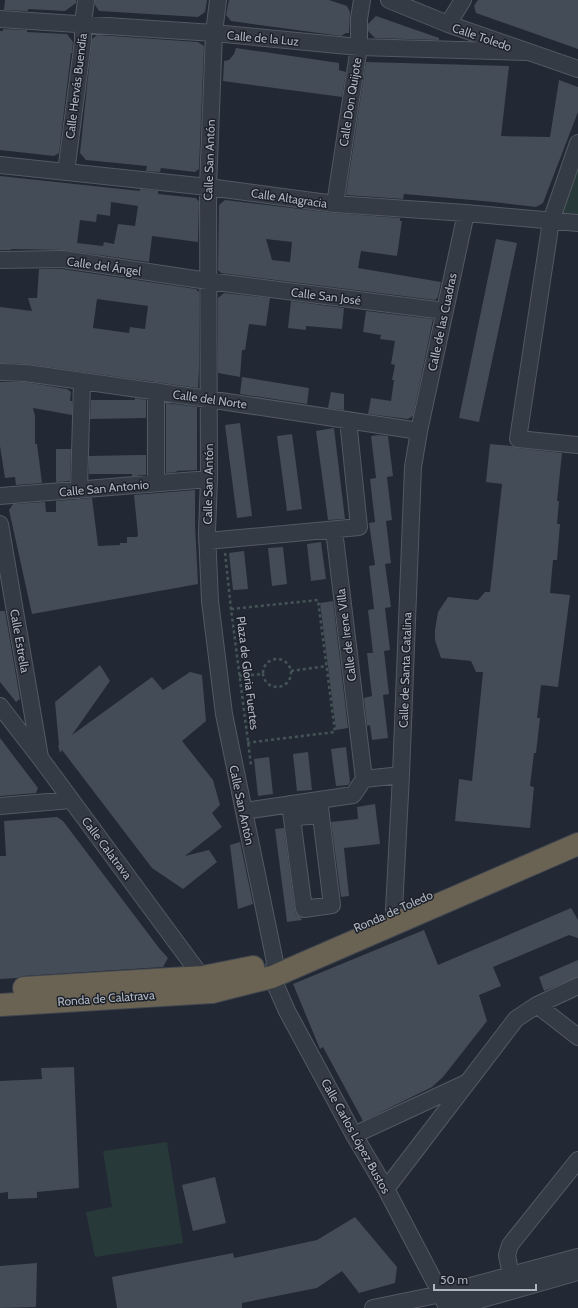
<svg xmlns="http://www.w3.org/2000/svg" width="578" height="1308" font-family="Cabin,sans-serif">
	<style>
		.green { fill: #283939 }
		.building { fill: #444c58; fill-rule: evenodd }
		.lines { fill: none; stroke-linecap: round; stroke-linejoin: round }
		.minor-casing { stroke: #535962; stroke-width: 18 }
		.highway-casing { stroke: #40464f; stroke-width: 24 }
		.path { stroke: #455457; stroke-width: 2.5; stroke-dasharray: 3 3; stroke-linecap: butt }
		.minor { stroke: #353b45; stroke-width: 16 }
		.highway { stroke: #6a6253; stroke-width: 22 }
		.labels { text-anchor: middle; dominant-baseline: central; stroke-width: 3; stroke-linejoin: round; paint-order: stroke }
		.street-label { font-size: 12px; fill: #b0b6c1; stroke: #1b2029 }
	</style>
	<rect width="100%" height="100%" fill="#222934"/>
	<path class="green" d="M578,158v58l-19,-3z
		M167,1142l16,101 -88,14 -9,-45 26,-5 -9,-56z"/>
	<path class="building" d="M5,0h71v3l-11,8 -37,-2v2l-24,-1z
		M95,0h112l-2,12 -7,5 -99,-6 -4,-6z
		M229,0h100l18,6 3,6 -1,21h-3l-5,3 -110,-15 -5,-6z
		M478,0h100v49l-102,-36 -2,-7z
		M376,16l63,22v2l-64,-2 -7,-7v-7z
		M3,29l24,1v2l40,2 6,8 -1,11h-1l-12,100 -5,3 -54,-6v-119h3z
		M97,35l101,7 6,4 -5,123 -4,3 -34,-4 -1,4 -14,-1 1,-5 -61,-6 -6,-7 12,-114z
		M236,48l103,15v7l7,2 -4,25 -119,-16 1,-20 5,-1 5,-6z
		M366,62l143,4 -8,70 49,1 9,-57 19,7v25l-35,91 -7,4 -42,-5 -90,-8 -1,5 -57,-4z
		M0,176l140,15v-2l18,2v3l38,4 3,4 -1,40 -46,-6 -3,26 -85,-12 -53,-1v1h-11zM111,202l27,4 -3,20 -17,-2 -4,20 -10,-2 -1,4 -26,-3 3,-23 16,2 1,-8 13,2z
		M225,200l109,13 66,5v3h2l-5,35 -36,-5 -3,17 83,14 -3,15 -3,3 -214,-27 -3,-3 1,-65zM266,239l26,3 -2,20 -18,-2z
		M496,239l21,4 -38,179 -20,-4z
		M39,269h23l134,20 3,3v77l-1,19 -171,-24 -27,-1v-56l32,4 -4,-13h9zM97,299l51,7 -3,23 -15,-2 -1,6 -36,-5z
		M224,293l46,5 -4,28 -17,-2 -4,26h-3l-2,27 -22,-4v-75z
		M291,301l53,7 -2,21 -36,-3v4l-18,-2z
		M366,311l67,8 -20,97 -5,3 -40,-5 3,-16 20,3 3,-21h-2l3,-15 -4,-1 4,-23 -15,-2 1,-4 -18,-3z
		M242,377l67,11 -2,16 -67,-10z
		M0,382h25l42,7 4,3 -1,9h2v14l-39,-7 2,8v28h2l5,39 -26,2 -1,-8 -10,1 -5,-32z
		M331,392l13,2v16l-16,-2z
		M135,398l11,2v18l-56,1 1,-19h44z
		M166,403l31,4v63l-21,1 1,1 -11,1z
		M240,423l12,93 -15,2 -12,-93z
		M334,428l11,91 -17,1 -12,-89z
		M292,434l10,75 -15,2 -10,-75z
		M379,435l9,1 5,40 -6,1 5,43 -6,1 5,42 -6,1 6,43 -6,1 5,42 -6,1 5,43 -6,1 5,43 -16,2 -2,-15 -3,1 -3,-28 8,-2 -5,-43h6l-5,-43 6,-1 -5,-43 6,-1 -6,-42 6,-1 -5,-43 6,-1 -5,-42z
		M490,444l22,2 5,2 45,5 -5,48h2l-2,23h3l-3,36h-4l-3,33 20,2 -12,92 -17,-2 -4,33h3l-4,35h-2l-4,33 4,1 -4,41 -75,-7 4,-42 13,2 11,-109h-7l-5,-11 -30,-3 -6,-18v-10l3,-18 10,-15 30,3 7,-8h5l12,-108 -16,-2z
		M56,449h15l-1,32 -14,1z
		M139,455h7v20l-14,1v-2h-43v-18z
		M195,490v35l3,59 -166,30 -23,-104 4,-6 32,-2 1,10h10v-11l36,-3 6,48 22,-1v-2h7v-6h10l1,-2 -4,-40z
		M321,542l5,37 -15,2 -4,-37z
		M283,547l4,37 -15,2 -4,-38z
		M244,551l4,38 -15,1 -4,-37z
		M333,601l15,127 -12,2 -16,-127z
		M0,611h5l15,88 -4,3 -16,-20z
		M100,665l10,16 -38,54 80,-58 11,13 27,-18 12,3 4,46 -24,20 31,39 7,25 -8,8 10,14 -37,29 24,-6 8,12 -34,27 -31,-21 -90,-118 -2,3 -2,-8h1l-4,-43z
		M0,738l38,50 -2,5 -36,3z
		M346,747l4,35 -2,3 -12,1 -5,-37z
		M308,752l4,38 -15,1 -4,-37z
		M269,757l4,37 -15,2 -4,-37z
		M375,804l5,40 -36,4 5,48 -8,1 -10,-75 27,-3 -1,-12z
		M57,817l6,4 96,127 9,10 -5,9 -140,9 -6,2 -17,1v-123h6l-2,-35z
		M284,828l11,82 1,4 5,4 1,2 -15,2 -12,-93z
		M240,842l13,62 -15,5 -8,-64z
		M571,908l7,12v18l-9,-3 -76,32 8,19 -22,9 8,26 -44,56 -11,10 -69,34 -40,-74 -3,2 -27,-65 131,-54 14,35z
		M578,960v17l-34,14 -5,-14z
		M74,1067l5,121 -42,4v6l-29,1v-7l-8,1v-112l42,-2 -1,-11z
		M215,1177l11,46 -33,8 -11,-46z
		M355,1217l42,50 -2,16 -36,10 -17,-22 -25,17 -75,15v5h-125l-5,-31 121,-24 1,5 83,-18z
		M37,1263l-1,44 -36,1v-42z"/>
	<g class="lines">
		<defs>
			<path id="minor" d="M218,0l-4,33 -6,154 1,292 -2,53 3,69 14,113 51,248 -3,15 15,34 67,124 32,54 55,105 6,14
				M389,0l59,24 130,45
				M0,19l214,14 145,14 167,5
				M448,24l15,-24
				M578,143l-27,78 -33,218 60,6
				M0,165l208,22 127,17 131,9 112,10
				M66,172l17,-131v-18l3,-23
				M335,204l24,-157v-28l3,-19
				M0,260l63,-1 145,22 237,30
				M0,372l26,1 182,26 211,32
				M156,391v92
				M79,490l3,-109
				M0,496l209,-17
				M0,524l40,233
				M334,530l30,249
				M207,541l152,-14 -11,-107
				M0,706l41,53 166,225
				M290,804l14,105 28,-4 -13,-105
				M0,806l71,-6
				M244,811l109,-16 11,-16 37,-4
				M292,818l29,-4
				M394,910l7,-135 12,-308 6,-36 47,-218
				M537,1005l41,32
				M354,1135l112,-52
				M386,1189l130,-170 21,-14 41,-19
				M511,1276l-4,-21 3,-10 68,-85
				M373,1308l68,-14 137,-37
				M451,1308l127,-36"/>
			<path id="highway" d="M24,988l179,-11 50,-10
				M0,1005l212,-13 60,-15 306,-133"/>
		</defs>
		<use href="#minor" class="minor-casing"/>
		<use href="#highway" class="highway-casing"/>
		<path class="path" d="M225,553l6,56 20,156
			M231,609l87,-9 17,132 -90,11
			M263 673a14 14 0 1 1 28 0a14 14 0 1 1-28 0Z
			M291,671l36,-5
			M239,676l24,-2"/>
		<use href="#minor" class="minor"/>
		<use href="#highway" class="highway"/>
	</g>
	<g class="labels">
		<g class="street-label">
			<text transform="translate(482 37) rotate(19)">Calle Toledo</text>
			<text transform="translate(263 38) rotate(5)">Calle de la Luz</text>
			<text transform="translate(76 86) rotate(-83)">Calle Hervás Buendía</text>
			<text transform="translate(350 102) rotate(-81)">Calle Don Quijote</text>
			<text transform="translate(209 160) rotate(-88)">Calle San Antón</text>
			<text transform="translate(289 198) rotate(8)">Calle Altagracia</text>
			<text transform="translate(104 266) rotate(8)">Calle del Ángel</text>
			<text transform="translate(326 296) rotate(7)">Calle San José</text>
			<text transform="translate(442 322) rotate(-78)">Calle de las Cuadras</text>
			<text transform="translate(210 399) rotate(8)">Calle del Norte</text>
			<text transform="translate(208 484) rotate(-89)">Calle San Antón</text>
			<text transform="translate(104 488) rotate(-5)">Calle San Antonio</text>
			<text transform="translate(346 635) rotate(-97)">Calle de Irene Villa</text>
			<text transform="translate(20 641) rotate(80)">Calle Estrella</text>
			<text transform="translate(405 670) rotate(-88)">Calle de Santa Catalina</text>
			<text transform="translate(248 673) rotate(83)">Plaza de Gloria Fuertes</text>
			<text transform="translate(242 805) rotate(78)">Calle San Antón</text>
			<text transform="translate(107 848) rotate(53)">Calle Calatrava</text>
			<text transform="translate(393 911) rotate(-24)">Ronda de Toledo</text>
			<text transform="translate(106 998) rotate(-4)">Ronda de Calatrava</text>
			<text transform="translate(356 1136) rotate(61)">Calle Carlos López Bustos</text>
		</g>
	</g>
	<path d="M434 1284v6h102v-6" fill="none" stroke="#b0b6c1" stroke-width="2"/>
	<text x="440" y="1284" font-size="12" fill="#b0b6c1" stroke="#1b2029" stroke-width="3" paint-order="stroke">50 m</text>
</svg>
